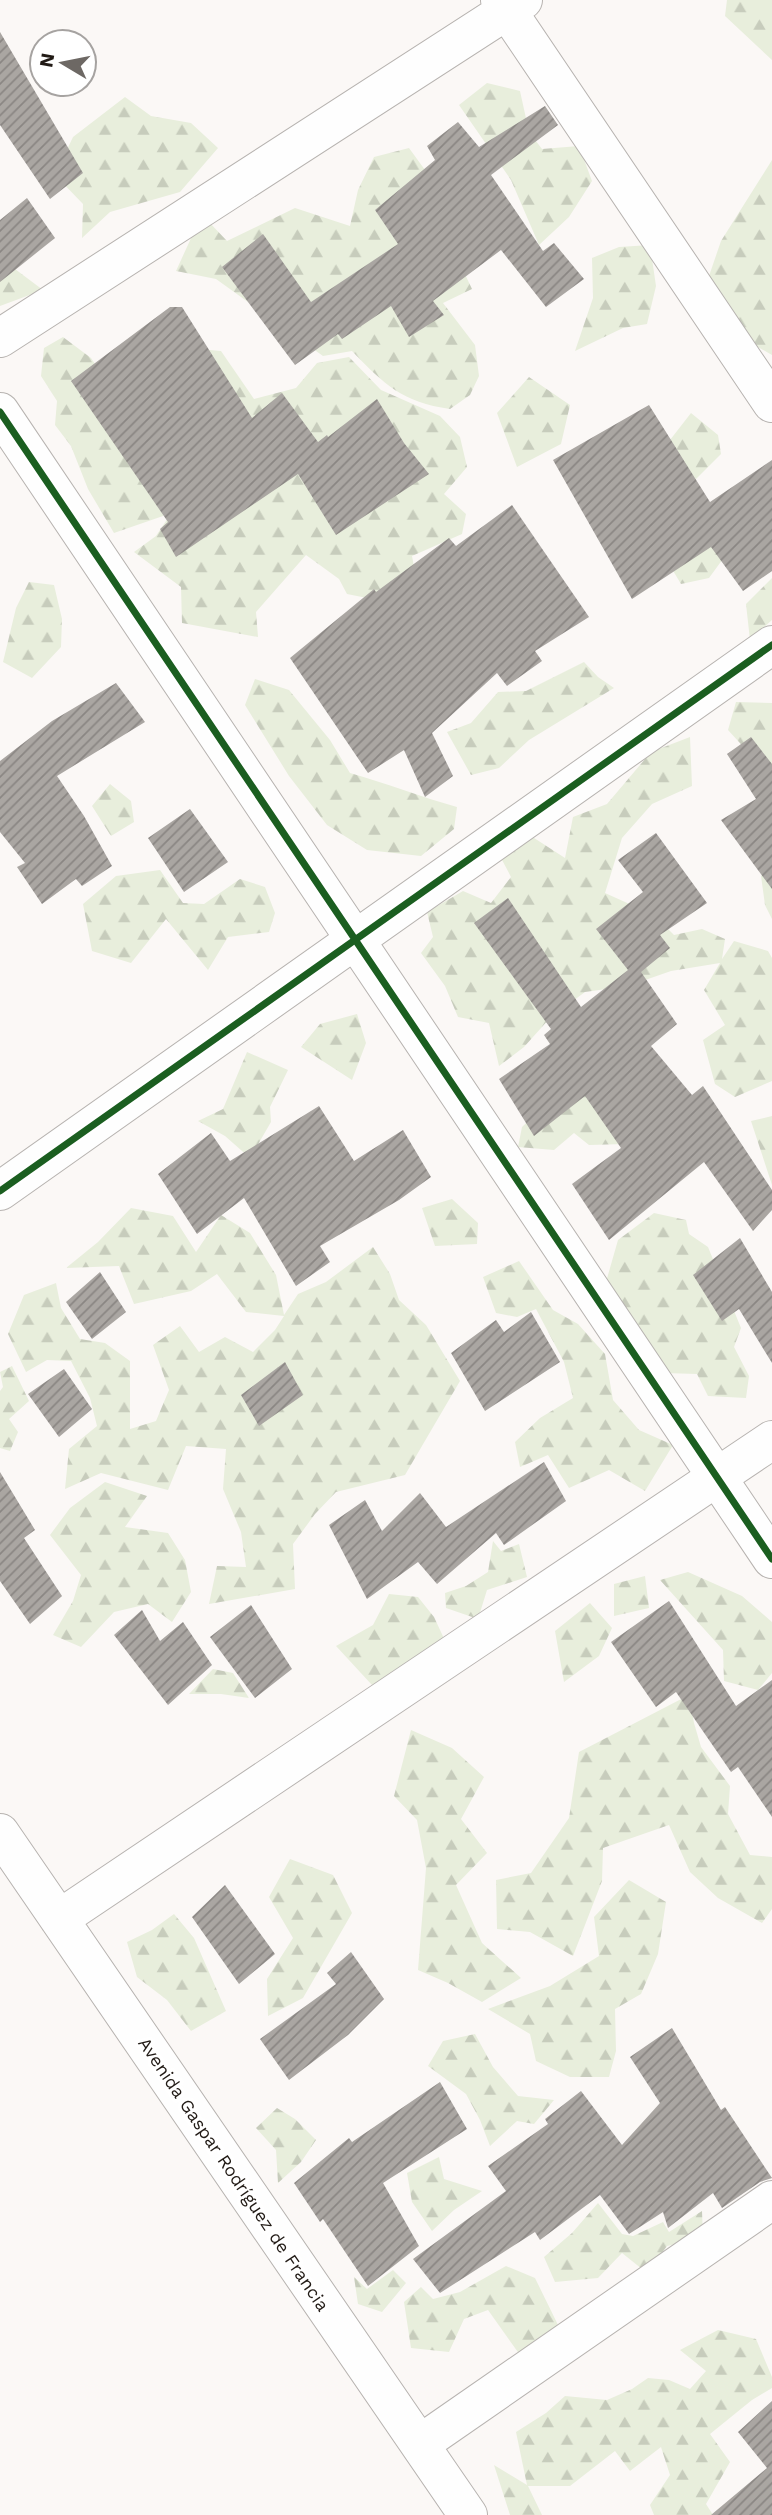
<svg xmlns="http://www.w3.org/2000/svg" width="772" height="2515" font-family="'Work Sans',sans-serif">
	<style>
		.forest { fill: url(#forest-firs) }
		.building { fill: url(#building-hatch) }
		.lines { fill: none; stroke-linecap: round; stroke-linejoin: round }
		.street-casing { stroke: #b7b3b0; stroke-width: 40 }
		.street { stroke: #fefefe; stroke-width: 38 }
		.cycleway-casing { stroke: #fff; stroke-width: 11 }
		.cycleway { stroke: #1b5e20; stroke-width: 7 }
		.labels { text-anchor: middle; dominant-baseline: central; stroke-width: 7; stroke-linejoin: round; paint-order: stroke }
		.street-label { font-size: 18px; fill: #211a15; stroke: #fff }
	</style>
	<defs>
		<pattern id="forest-firs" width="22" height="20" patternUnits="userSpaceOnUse" patternTransform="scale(1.75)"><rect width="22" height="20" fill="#e8eedc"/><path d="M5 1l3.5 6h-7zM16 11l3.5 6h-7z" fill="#c7ccbc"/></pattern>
		<pattern id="building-hatch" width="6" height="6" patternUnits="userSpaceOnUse" patternTransform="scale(1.75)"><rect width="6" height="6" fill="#aaa6a2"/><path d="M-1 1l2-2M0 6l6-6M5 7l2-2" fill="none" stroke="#8a8683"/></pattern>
	</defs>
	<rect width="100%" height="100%" fill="#fbf8f6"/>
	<path class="forest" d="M727,0h45v60l-47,-44z
		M487,83l33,8 9,41 13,17 37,-3 13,35 -23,36 -30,28 -28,-65 -52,-75z
		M125,97l26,19 40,7 27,25 -38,44 -70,20 -28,26 1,-34 -28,-29 18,-38z
		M409,148l16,22 28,79 19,40 -29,14 32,42 4,31 -9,19 -20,14c-48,-7 -65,-24 -98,-58l-29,5 -107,-77 -40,-8 16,-35 16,-15 19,20 68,-33 55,18 8,-36 16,-33z
		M772,160v195l-23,-13 -40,-66 12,-35z
		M650,245l6,41 -9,38 -24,4 -48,23 18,-53 -1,-40 27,-11z
		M0,259l3,1 40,30 -43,16z
		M63,337l28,21 90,135 -18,23 -49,17 -26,-44 -17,-43 -16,-21 2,-24 -16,-25 3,-28z
		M188,348l33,3 33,48 42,-11 21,-25 32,-6 32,33 59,26 20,21 7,30 -23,27 22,20 -4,20 -50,22 10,53 -75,-15 -8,-15 -33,-24 -50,57 2,25 -76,-14 -1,-36 -47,-35 22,-16 20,-30z
		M529,377l41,28 -9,39 -44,23 -20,-54z
		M691,413l27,22 3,19 -25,25 -33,-30z
		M680,509l56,32 -27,37 -28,6 -15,-25z
		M772,578v42l-22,20 -4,-36z
		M29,582l25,3 8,34 -1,28 -29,31 -29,-16 13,-54z
		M584,662l14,15 16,11 -85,52 -30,28 -28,7 -24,-43 24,-9 27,-31 28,-1z
		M255,679l34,11 41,50 20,33c36,10 71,24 107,34l-3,22 -33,27 -54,-6 -40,-25 -38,-49 -44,-71z
		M736,702l36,1v61l-12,1 -32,-35z
		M690,737l2,49 -40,18 -30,34 -17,55 49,22 20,20 28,-6 23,10 -3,20 12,-18 34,10 4,7v123l-37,16 -20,-13 -12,-44 22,-15 -21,-35 16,-27 -49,8 -43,15 -43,6 -35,26 -26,29 -25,19 -10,-43 -31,-6 -13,-31 -24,-33 12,-16 -6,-25 36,-21 28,12 20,-26 -10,-19 30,-22 34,22 8,-41 34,-13 44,-52z
		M110,784l21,17 3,21 -23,14 -19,-30z
		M772,867v52l-7,-14 -4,-29z
		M160,870l23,33 21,1 36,-25 25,8 10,26 -6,19 -41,5 -20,33 -42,-51 -35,44 -39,-12 -9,-47 33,-28z
		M357,1014l9,29 -14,37 -51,-33 19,-23z
		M247,1052l41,18 -18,37 1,15 -21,36 -25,-22 -27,-15 25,-12z
		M599,1070l26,74 -36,1 -15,-12 -20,17 -36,-3 4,-20 40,-39z
		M772,1116v69l-21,-64z
		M452,1199l26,24 -1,21 -42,2 -13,-38z
		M131,1208l42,8 23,36 25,-37 29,18 26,42 8,40 14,-21 28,-12 47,-35 17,27 9,26 27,25 34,56 -55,94 -69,17 -21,22 -22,30 2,45 -86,15 8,-38 29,1 -5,-35 -18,-43 3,-40 -40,-3 -18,44 -67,-17 -36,16 4,-40 28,-23 -7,-28 -19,-37 -24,-1 -21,12 -18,-38 16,-39 32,-12 5,25 19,31 25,4 25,18v68l26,-8 13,-31 -16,-45 27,-19 19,26 26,-15 28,15 22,-22 9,-14 -38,-4 -29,-38 -26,17 -57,13 -15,-38 -53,2 32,-26z
		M654,1213l32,7 3,14 19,13 33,81 -7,19 15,29 -3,22 -38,-2 -11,-22 -33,-1 -60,-84 14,-49z
		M519,1261l34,49 25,14 27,30 8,46 26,30 34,15 -28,46 -36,-21 -40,18 -21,-33 -28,12 -5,-25 25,-24 33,-20 -9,-36 -28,-53 -19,8 -21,-4 -13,-36z
		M12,1366l17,35 -20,18 9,13 -8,19 -10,-3v-57l3,-4 -3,-15z
		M105,1482l42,14 -22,31 43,6 17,27 6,32 -19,30 -24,-18 -34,8 -33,35 -28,-12 20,-34 8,-26 -31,-40 20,-27z
		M493,1541l8,10 18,-7 8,33 -40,13 -9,29 -32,-11 -1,-15 21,-7 22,-14z
		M688,1572l54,24 30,26v51l-14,17 -34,-9 -1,-31 -63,-70z
		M645,1576l4,32 -35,8v-32z
		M389,1594l29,3 16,20 13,28 -34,21 -41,19 -36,-39 37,-21z
		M590,1603l22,25 -13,28 -35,26 -9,-51z
		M213,1669l20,4 16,25 -28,-4h-32z
		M689,1695l5,28 7,24 29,39 -2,28 22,41 22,2v52l-10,14 -44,-25 -28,-26 -21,-47 -66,23 -1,33 -29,75 -43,-24 -33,-3 -1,-49 35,-7 38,-55 10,-66z
		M411,1730l41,18 32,29 -23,42 26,34 -31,32 26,58 39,35 -39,24 -34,-19 -30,-13 8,-102 -9,-48 -23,-24z
		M290,1859l43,16 19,38 -49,85 -35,18 -1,-37 26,-41 -24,-41z
		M629,1880l37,22 -8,52 -17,40 -26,15 1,42 -7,26h-39l-34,-16 -6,-27 -42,-25 62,-23 49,-30 -5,-39z
		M174,1914l20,24 32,73 -35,20 -24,-31 -30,-23 -10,-35 25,-12z
		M475,2034l18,33 25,29 36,4 -20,24 -17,-3 -27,25 -10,-26 -14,-26 -38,-28 15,-25z
		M277,2108l18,11 21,21 -15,22 -23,21 -2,-33 -20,-22z
		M439,2157l5,22 38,12 -28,19 -22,21 -20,-29 -5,-29z
		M598,2203l24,31 11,2 30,-14 6,10 33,-21 1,27 -36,8 -20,27 -25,-20 -24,25 -43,4 -11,-25 28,-24z
		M506,2266l29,12 24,49 -39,28 -32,-45 -24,9 -15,33 -38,-4 -7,-46 17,-15 12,12 27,-7z
		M393,2270l13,13 -24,29 -24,-8 -4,-27 13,12z
		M718,2330l38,9 16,38v11l-20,12 -42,34 20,28 -24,42 7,11h-59l-4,-10 20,-30 -9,-28 -31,24 -15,-20 -45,35h-42l14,29h-32l-16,-50 33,20 -11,-53 30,-19 19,-17 42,4 25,-11 16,-11 21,2 21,9 16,-18 -26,-21z"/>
	<path class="building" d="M0,32l83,141 -33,26 -50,-74z
		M545,106l13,19 -67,50 52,76 11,-8 30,36 -38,28 -45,-57 -68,51 11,14 -35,22 -18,-31 -49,33 -4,-5 -43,31 -73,-98 41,-33 48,68 87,-58 -23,-34 60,-50 -8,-14 31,-24 21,25z
		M27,198l28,40 -55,44v-62z
		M170,307h12l70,111 30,-25 36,49 9,-7 1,2 49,-38 27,44 25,31 -93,61 -38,-61 -122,83 -16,-28 8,-7 -97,-141z
		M649,405l61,97 62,-42v111l-29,20 -32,-44 -79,52 -79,-139z
		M512,505l77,112 -54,34 7,10 -35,25 -10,-13 -65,60 21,43 -28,21 -21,-47 -36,23 -78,-115 84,-69 2,3 73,-54 7,8z
		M116,683l29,39 -88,54 27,40 28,50 -30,20 -6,-7 -34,25 -25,-37 8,-4 -25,-31v-71l52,-40z
		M751,737l21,27v125l-51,-69 35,-21 -29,-45z
		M190,809l38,53 -44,30 -36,-54z
		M656,833l51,70 -47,32 10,13 -29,24 36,52 -26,22 41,49 11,-9 69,104v20l-19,21 -49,-69 -95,78 -37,-56 49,-36 -36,-52 -51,40 -35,-57 51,-35 -6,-9 7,-6 -77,-106 34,-25 73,109 47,-37 -32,-41 47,-37 -25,-32z
		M319,1106l35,55 49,-31 28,47 -32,23 -79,46 10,16 -34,24 -52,-88 -47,36 -39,-60 53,-41 19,28z
		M740,1238l32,54v71l-33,-54 -17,12 -29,-46z
		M100,1272l26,40 -34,27 -26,-37z
		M531,1312l29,50 -75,49 -34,-58 45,-33 8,12z
		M285,1362l18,33 -44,31 -18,-31z
		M64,1369l28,40 -33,28 -31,-43z
		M544,1462l22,39 -62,44 -8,-12 -59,51 -19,-22 -51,37 -38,-74 36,-25 17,31 38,-38 26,34z
		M0,1472l35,58 -11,8 38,58 -32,28 -30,-43z
		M669,1601l67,105 36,-26v137l-34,-50 -7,5 -55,-80 -20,15 -45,-65z
		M251,1605l41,64 -37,29 -45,-61z
		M142,1610l18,31 23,-19 29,43 -44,40 -54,-70z
		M225,1885l50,69 -36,30 -47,-67z
		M351,1952l33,47 -36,36 -59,45 -29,-41 76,-55 -9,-11z
		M672,2028l49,82 4,-3 47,71 -12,4 -38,26 -9,-15 -45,35 -5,-16 -34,22 -29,-39 -60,45 -5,-8 -95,61 -27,-34 93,-68 -18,-25 60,-42 -3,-5 36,-28 41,54 38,-42 -30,-46z
		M440,2082l27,47 -84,54 36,63 -51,40 -45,-67 -3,3 -26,-39 55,-45 3,4z
		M772,2401v114h-61l56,-47 -29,-36z"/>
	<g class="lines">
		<defs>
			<path id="street" d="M500,0l272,403
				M0,338l523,-338
				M0,412l772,1147
				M0,1191l772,-546
				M0,1833l468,682
				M59,1919l713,-479
				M420,2444l352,-244"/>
		</defs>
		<use href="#street" class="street-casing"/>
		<use href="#street" class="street"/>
		<defs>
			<path id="cycleway" d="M0,412l772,1147
				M0,1191l772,-546"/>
		</defs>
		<use href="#cycleway" class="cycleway-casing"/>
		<use href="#cycleway" class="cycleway"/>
	</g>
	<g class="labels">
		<g class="street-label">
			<text transform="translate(234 2174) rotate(56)">Avenida Gaspar Rodríguez de Francia</text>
		</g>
	</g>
	<g transform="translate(63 63) rotate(280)"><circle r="33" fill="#ffffff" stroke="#a6a3a1" stroke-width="2"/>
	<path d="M0-5L12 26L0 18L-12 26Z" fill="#6d6864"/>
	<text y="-10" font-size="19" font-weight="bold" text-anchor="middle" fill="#211a15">N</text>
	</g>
</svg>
